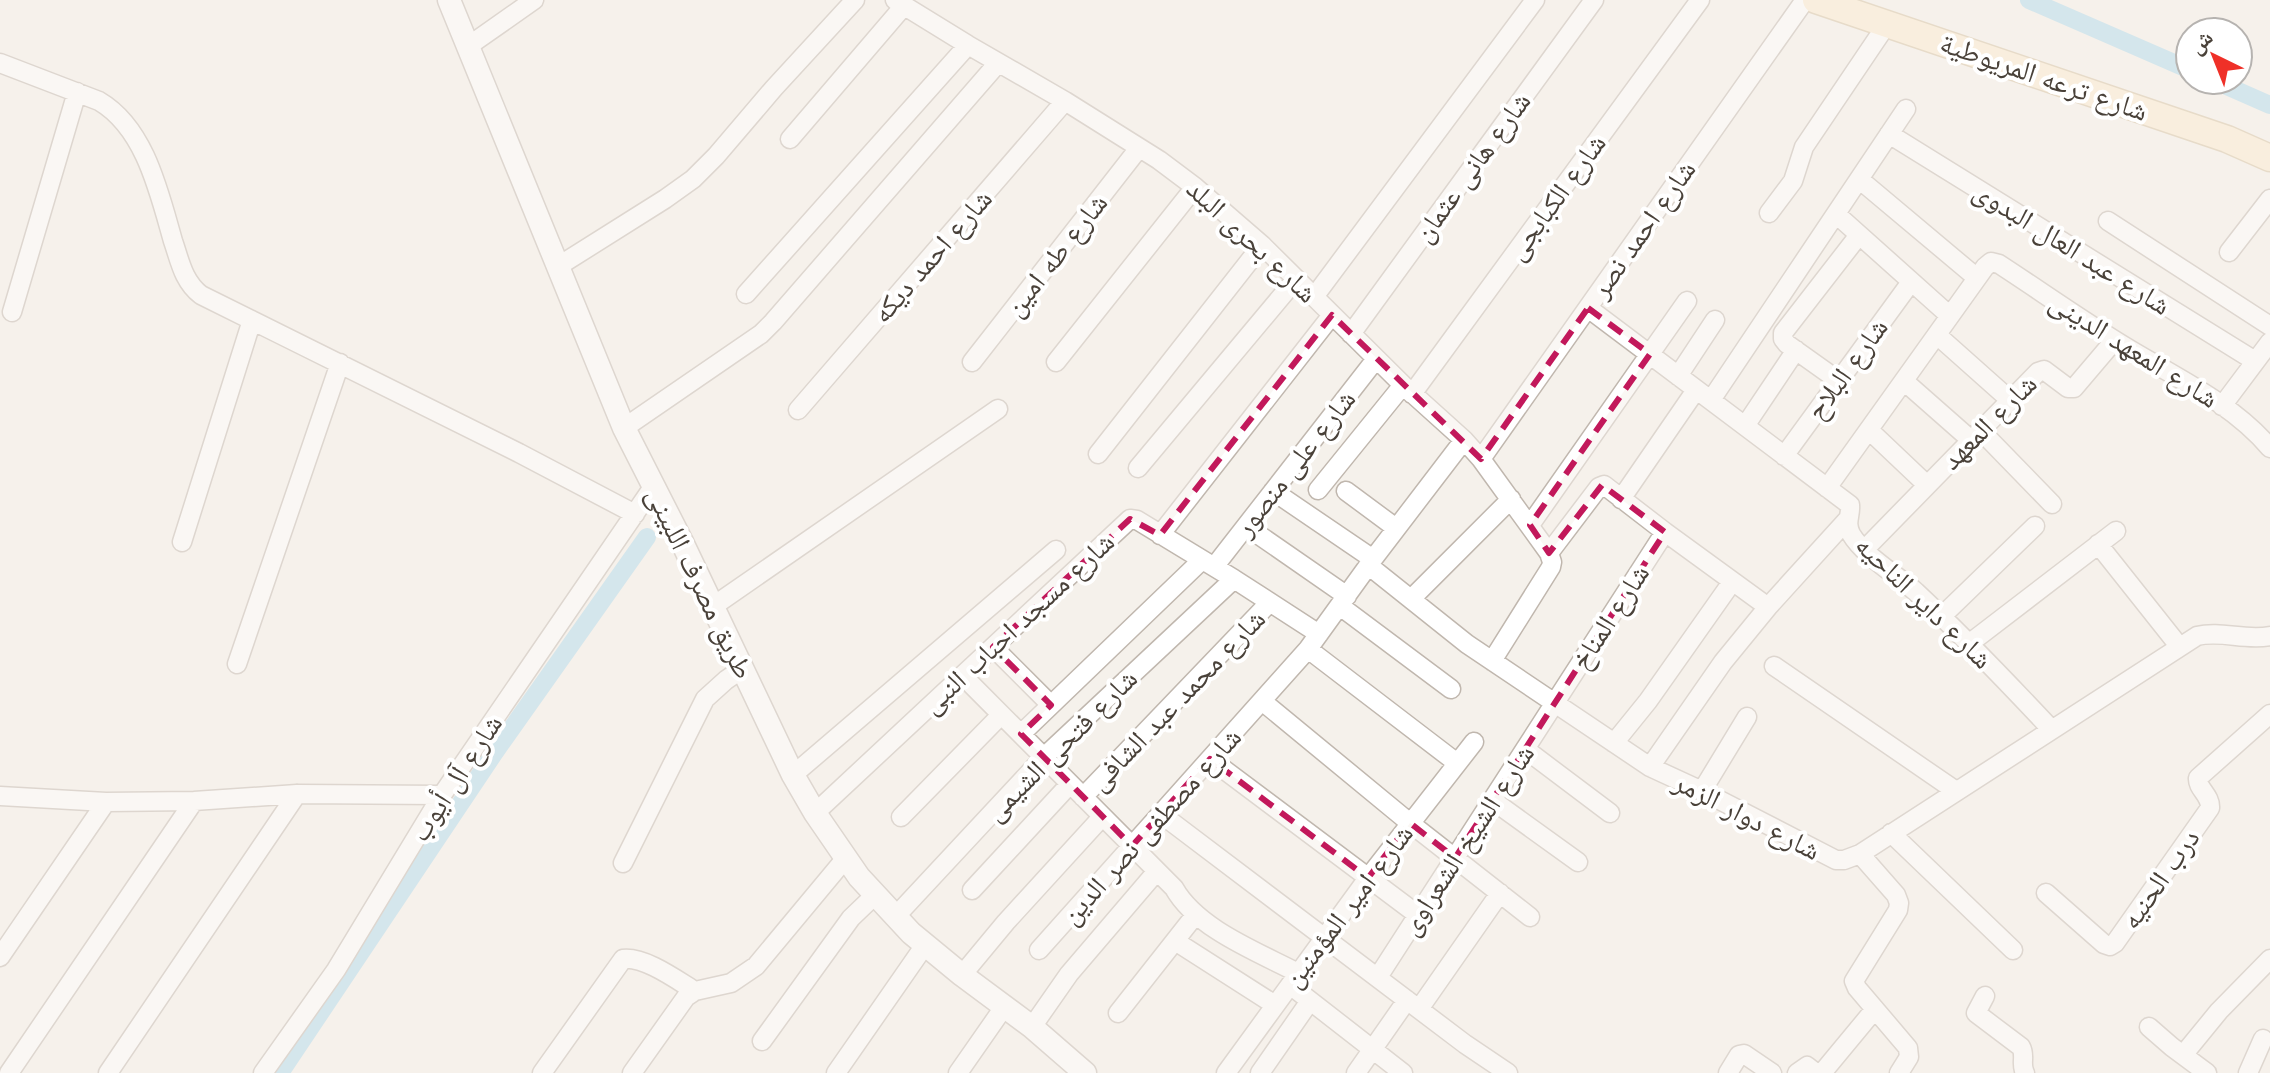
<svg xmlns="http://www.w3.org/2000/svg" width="2270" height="1073" font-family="Jost,'Noto Naskh Arabic',sans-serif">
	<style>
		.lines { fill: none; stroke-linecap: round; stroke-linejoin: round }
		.canal { stroke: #abd9ed; stroke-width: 18 }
		.minor-casing { stroke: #c0b7ae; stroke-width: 21 }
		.tertiary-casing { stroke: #c0b7ae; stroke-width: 25 }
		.secondary-casing { stroke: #d5c19f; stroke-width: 29 }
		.minor { stroke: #fff; stroke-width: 18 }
		.tertiary { stroke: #fff; stroke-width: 22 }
		.secondary { stroke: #fcecce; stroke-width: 26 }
		.marked { fill: none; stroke: #c2185b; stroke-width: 6; stroke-dasharray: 16 10; stroke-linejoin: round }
		.labels { text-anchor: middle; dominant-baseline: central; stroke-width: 8; stroke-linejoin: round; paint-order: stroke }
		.street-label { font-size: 28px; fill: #494139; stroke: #fff }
	</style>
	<rect width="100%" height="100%" fill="#f5f1eb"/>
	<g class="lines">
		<path class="canal" d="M2029,0l161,70
			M2213,80l57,25
			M280,1073l215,-321 152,-215"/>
		<defs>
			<path id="minor" d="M895,0l73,45 97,56 94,59 36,27 67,58 141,140 61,55 17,19 68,94 3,9 -1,5 -59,94
				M467,47l67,-47
				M0,63l99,38c46,27 60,91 74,140 7,20 10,40 28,54l318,158 116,61
				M1889,134l366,227
				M790,139l113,-132
				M1859,179l118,99
				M1769,213l24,-32 11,-34 83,-123
				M1836,214l114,102
				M2108,221l162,105
				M2229,252l41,-53
				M557,267l108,-68 28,-20 23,-23 58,-68 81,-88
				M746,294l222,-249
				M1314,297l221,-297
				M1588,308l262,197c1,11 -5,17 1,29 13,22 46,41 65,58 47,44 91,90 135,137
				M12,312l65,-220
				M1351,334l243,-334
				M1937,335l73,65
				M972,362l167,-214
				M1056,362l139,-175
				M1678,376l37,-56
				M1839,381l-52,-37 -4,-5v-6l76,-98
				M1904,381l67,59
				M1412,394l288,-394
				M1711,400l195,-291
				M2222,406l48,-64
				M798,410l267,-309
				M1745,426l51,-76
				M624,428l137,-94 12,-12 225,-259
				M1869,430l58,55
				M1980,430l72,74
				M1098,454l164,-209
				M1784,456l127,-174
				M1481,459l324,-459
				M1138,468l158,-189
				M1827,488l158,-221 6,-5 8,2c43,28 85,58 130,85 48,29 104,55 141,99
				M1318,490l85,-105
				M1273,491l100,68
				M1346,491l50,37
				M1621,499l75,-109
				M1530,525l157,-224
				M1246,526l101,70
				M1160,535l172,-220
				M182,542l70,-222
				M2098,544l81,102
				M1865,549l173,-177 6,-2 24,18h6l34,-40 9,-6
				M1549,553l50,-66 5,-2 61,47 103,75
				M1368,565l99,79 183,123 52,24 134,69h8l16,-6 337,-218c24,-6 48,5 73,0
				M1214,567l162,-208
				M1411,599l100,-100
				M1340,606l111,83
				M712,607l286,-198
				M1942,616l93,-90
				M1970,643l146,-112
				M993,647l58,58
				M1308,649l149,114
				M237,664l103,-301
				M1774,666l182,125
				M963,676l211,212c23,41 84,64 124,85
				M1262,701l148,122 120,94
				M1021,734l181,-174
				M1614,743l34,-42 84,-119
				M1525,749l85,64
				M1210,759l208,156
				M1650,767l73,-105 45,-55 79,-87
				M793,775l263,-225
				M1702,791l45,-74
				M0,796l106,6 88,-1 103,-7 145,1
				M1083,797l187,-195
				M1492,800l86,62
				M815,813l315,-294 7,1 97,59 85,55
				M1161,814l304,230 43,29
				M901,817l100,-102
				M1891,833l122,117
				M1860,854l36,41 3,8 -1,7 -44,71 3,7 51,60 1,9 -10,16
				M623,863l82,-164 21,-19 16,-11
				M972,890l98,-106
				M2046,893l58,51 6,2 5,-3 95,-135c1,-13 -13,-19 -12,-30l72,-64
				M895,917l149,-160 190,-178
				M1175,941l100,64
				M1039,950l269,-301 65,-90 91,-119
				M0,957l106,-155
				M962,975l44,-53 96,-105
				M1378,977l287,-445
				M1290,985l113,88
				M1985,996l-9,17 45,34c5,9 -1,17 4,26
				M1419,1009l81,-116
				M1118,1013l78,-99
				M1032,1027l37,-53 88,-103
				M2149,1027l23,20 35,26
				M762,1041l89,-123 24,-23
				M2183,1055l36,-44 51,-52
				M9,1073l185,-272
				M108,1073l189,-279
				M263,1073l73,-103 106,-175 211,-308
				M542,1073l81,-114c21,-3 54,21 72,32
				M632,1073l54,-76 9,-6 36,-8 25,-17 89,-107
				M836,1073l89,-128
				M958,1073l46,-66
				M1226,1073l142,-195 106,-136
				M1260,1073l50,-72
				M1356,1073l51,-73
				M1728,1073l11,-18 5,-1 28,19
				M1797,1073l10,-7 9,7
				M1822,1073l53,-64
				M2248,1073l15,-34"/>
			<path id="tertiary" d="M449,0l175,428 58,114 111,233 22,38 44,64 52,56 51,42 70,52 53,46"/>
			<path id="secondary" d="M1816,0l411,139 43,19"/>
		</defs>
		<use href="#minor" class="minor-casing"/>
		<use href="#tertiary" class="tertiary-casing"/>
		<use href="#secondary" class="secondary-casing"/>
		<use href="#minor" class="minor"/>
		<use href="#tertiary" class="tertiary"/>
		<use href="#secondary" class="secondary"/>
	</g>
	<path d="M0 0H2270V1073H0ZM1588,308l62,46 -120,171 19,28 53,-68 63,47 -210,326 -45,-35 -42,55 -158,-119 -78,87 -111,-112 30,-29 -58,-58 137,-128 30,16 172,-220 149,144z" fill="#f5f1eb" fill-opacity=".55" fill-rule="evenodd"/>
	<path class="marked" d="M1588,308l62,46 -120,171 19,28 53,-68 63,47 -210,326 -45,-35 -42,55 -158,-119 -78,87 -111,-112 30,-29 -58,-58 137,-128 30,16 172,-220 149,144z"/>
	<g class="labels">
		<g class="street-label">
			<text transform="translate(2044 77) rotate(19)">شارع ترعه المريوطية</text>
			<text transform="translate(1472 167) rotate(-54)">شارع هانى عثمان</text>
			<text transform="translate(1556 197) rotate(-54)">شارع الكبابجى</text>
			<text transform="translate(1643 229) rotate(-55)">شارع احمد نصر</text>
			<text transform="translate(1252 241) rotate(43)">شارع بحرى البلد</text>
			<text transform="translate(2072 248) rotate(32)">شارع عبد العال البدوى</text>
			<text transform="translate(1056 255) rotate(-52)">شارع طه امين</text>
			<text transform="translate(932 256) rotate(-49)">شارع احمد ديكه</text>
			<text transform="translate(2134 350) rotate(32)">شارع المعهد الدينى</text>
			<text transform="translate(1847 369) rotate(-54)">شارع البلاح</text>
			<text transform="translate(1989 422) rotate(-45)">شارع المعهد</text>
			<text transform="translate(1295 463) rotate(-52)">شارع على منصور</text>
			<text transform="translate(700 583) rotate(64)">طريق مصرف اللبينى</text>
			<text transform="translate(1924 602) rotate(44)">شارع داير الناحيه</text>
			<text transform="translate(1610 617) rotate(-57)">شارع المناخ</text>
			<text transform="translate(1018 623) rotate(-43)">شارع مسجد احباب النبى</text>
			<text transform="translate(1177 700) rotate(-46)">شارع محمد عبد الشافى</text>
			<text transform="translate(1061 745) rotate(-45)">شارع فتحى الشيمى</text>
			<text transform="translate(456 778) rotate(-57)">شارع آل أيوب</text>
			<text transform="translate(1747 816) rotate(27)">شارع دوار الزمر</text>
			<text transform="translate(1151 826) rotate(-48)">شارع مصطفى نصر الدين</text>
			<text transform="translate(1467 840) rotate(-57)">شارع الشيخ الشعراوى</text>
			<text transform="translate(2160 879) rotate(-55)">درب الحنيه</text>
			<text transform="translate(1348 906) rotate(-53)">شارع امير المؤمنين</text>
		</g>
	</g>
	<g transform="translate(2214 56) rotate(317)"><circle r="38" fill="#ffffff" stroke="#b6b3b0" stroke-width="2"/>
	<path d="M0-6L14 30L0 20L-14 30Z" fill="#ef3028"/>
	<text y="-12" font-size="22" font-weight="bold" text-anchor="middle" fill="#494139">ش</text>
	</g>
</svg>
